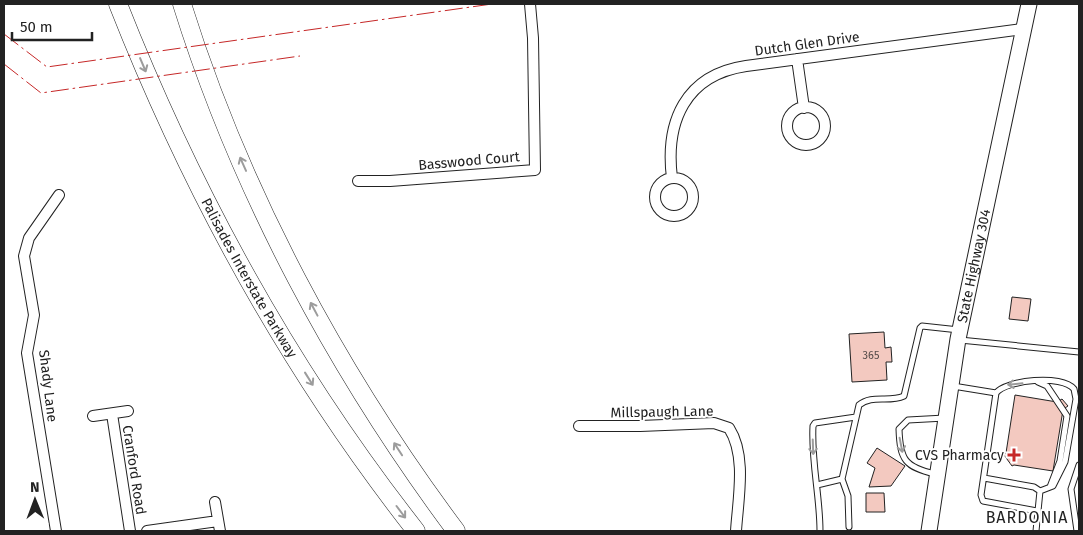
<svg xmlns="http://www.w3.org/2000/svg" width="1083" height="535" font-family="'Fira Sans',sans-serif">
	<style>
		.building { fill: #f3c9c0; stroke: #222 }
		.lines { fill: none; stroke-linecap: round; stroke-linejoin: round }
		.lane-casing { stroke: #222; stroke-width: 7 }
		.street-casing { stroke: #222; stroke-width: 12 }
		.primary-casing { stroke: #222; stroke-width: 17 }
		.highway-casing { stroke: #222; stroke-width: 19 }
		.lane { stroke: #fff; stroke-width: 5 }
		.street { stroke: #fff; stroke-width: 10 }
		.primary { stroke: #fff; stroke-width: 15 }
		.highway { stroke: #fff; stroke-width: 18 }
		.power { stroke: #c62828; stroke-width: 1; stroke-dasharray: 18 4 2.5 4; stroke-linecap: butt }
		.oneway { stroke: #9c9c9c }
		.poi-dot { fill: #c62828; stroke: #fff; stroke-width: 2 }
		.labels { text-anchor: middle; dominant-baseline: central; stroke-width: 4; stroke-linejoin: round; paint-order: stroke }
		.number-label { font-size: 11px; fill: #564c4a }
		.street-label { font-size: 14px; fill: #222; stroke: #fff }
		.poi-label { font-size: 14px; fill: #222; stroke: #fff; text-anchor: end }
		.quarter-label { font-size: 16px; letter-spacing: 1px; fill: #222; stroke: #fff }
	</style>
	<rect width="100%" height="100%" fill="#fff"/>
	<path class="building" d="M1012,297l19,2 -3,22 -19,-2z
		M884,332l1,16 6,-1 1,15h-6l1,18 -35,2 -3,-48z
		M1015,395l42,7 6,8 -10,61 -39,-6 -2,1 -8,-11 2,-2z
		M1062,399l6,7 -6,4 -5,-8z
		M877,448l28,18 -14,20 -22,1 6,-19 -8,-5z
		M866,493h18l1,19h-19z"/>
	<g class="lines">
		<defs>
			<path id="lane" d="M960,340l119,12
				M1038,382l9,4 20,30 -7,45 -10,26
				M953,386l43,7 -15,102 2,6 54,10
				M996,393c10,-13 66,-19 78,-4l2,10 -11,63 -12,24 -13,5
				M935,474c-30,-7 -35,-14 -36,-45l9,-9 37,-2
				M984,478l50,9 6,4
				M817,485l25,-6
				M849,527l-1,-31 -6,-17 17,-74c13,-11 30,-2 45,-9l16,-68 2,-2 37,4
				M820,531c0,-35 -9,-70 -7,-105l2,-3 41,-6
				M1036,531l4,-40
				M1077,531l-6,-42 8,-24"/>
			<path id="street" d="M797,59l7,49
				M787 126a19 19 0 1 1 38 0a19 19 0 1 1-38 0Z
				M672,178c-7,-56 13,-103 74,-112l277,-37
				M655 197a19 19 0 1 1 38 0a19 19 0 1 1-38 0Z
				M358,181h32l145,-11 -2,-132 -3,-34
				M112,414l18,117
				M93,416l35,-5
				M579,426h61l74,-3 15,5c18,28 9,71 7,103
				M215,502l5,29
				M56,531l-29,-178 7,-38 -10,-59 5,-18 30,-43
				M147,531l71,-10"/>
			<g id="primary">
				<path id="s1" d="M929,531l29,-192 71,-335"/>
			</g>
			<g id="highway">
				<path id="s2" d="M118,4c74,188 173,368 298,527"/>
				<path d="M182,4c59,189 156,369 274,527"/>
			</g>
		</defs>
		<use href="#lane" class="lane-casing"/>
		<use href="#street" class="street-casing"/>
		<use href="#primary" class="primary-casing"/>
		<use href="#highway" class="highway-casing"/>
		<use href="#lane" class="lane"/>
		<use href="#street" class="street"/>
		<use href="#primary" class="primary"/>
		<use href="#highway" class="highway"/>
		<path class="power" d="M4,34l43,33 445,-63
			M4,64l37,29 259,-37"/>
	</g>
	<defs><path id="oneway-shaft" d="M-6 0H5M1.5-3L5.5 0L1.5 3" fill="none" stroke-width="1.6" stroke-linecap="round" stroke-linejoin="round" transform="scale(1.25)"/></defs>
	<g class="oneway">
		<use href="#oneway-shaft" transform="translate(143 65) rotate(67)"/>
		<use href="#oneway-shaft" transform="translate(243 164) rotate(-114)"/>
		<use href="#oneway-shaft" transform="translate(314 309) rotate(-118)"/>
		<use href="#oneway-shaft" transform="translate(309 379) rotate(58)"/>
		<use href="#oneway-shaft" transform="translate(1015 384) rotate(174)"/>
		<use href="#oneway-shaft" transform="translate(901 445) rotate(79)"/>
		<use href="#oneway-shaft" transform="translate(813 447) rotate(88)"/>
		<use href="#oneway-shaft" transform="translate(398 449) rotate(-123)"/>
		<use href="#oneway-shaft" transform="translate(401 512) rotate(53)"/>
	</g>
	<path class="poi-dot" d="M1011.5 447.5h5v5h5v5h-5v5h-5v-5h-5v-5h5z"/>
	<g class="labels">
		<g class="number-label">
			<text x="871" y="355">365</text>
		</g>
		<g class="street-label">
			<text transform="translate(807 44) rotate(-8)">Dutch Glen Drive</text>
			<text transform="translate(469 161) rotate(-5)">Basswood Court</text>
			<text stroke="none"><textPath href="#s1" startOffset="269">State Highway 304</textPath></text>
			<text stroke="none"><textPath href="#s2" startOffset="304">Palisades Interstate Parkway</textPath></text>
			<text transform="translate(48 386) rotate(83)">Shady Lane</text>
			<text transform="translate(662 412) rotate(-1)">Millspaugh Lane</text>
			<text transform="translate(134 470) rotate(81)">Cranford Road</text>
		</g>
		<g class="poi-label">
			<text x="1004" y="455">CVS Pharmacy</text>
		</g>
		<g class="quarter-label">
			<text x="1027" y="517">BARDONIA</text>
		</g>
	</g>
	<rect width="1083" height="535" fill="none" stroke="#222222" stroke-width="10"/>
	<g transform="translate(35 500) rotate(359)" stroke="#ffffff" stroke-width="4" paint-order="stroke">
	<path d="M0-4L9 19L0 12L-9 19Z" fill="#222222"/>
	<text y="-8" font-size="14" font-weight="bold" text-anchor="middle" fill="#222222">N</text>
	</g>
	<path d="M12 32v8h80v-8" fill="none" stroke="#222222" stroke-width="2.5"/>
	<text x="20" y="32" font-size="15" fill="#222222" stroke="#ffffff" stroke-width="4" paint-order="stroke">50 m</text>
</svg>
